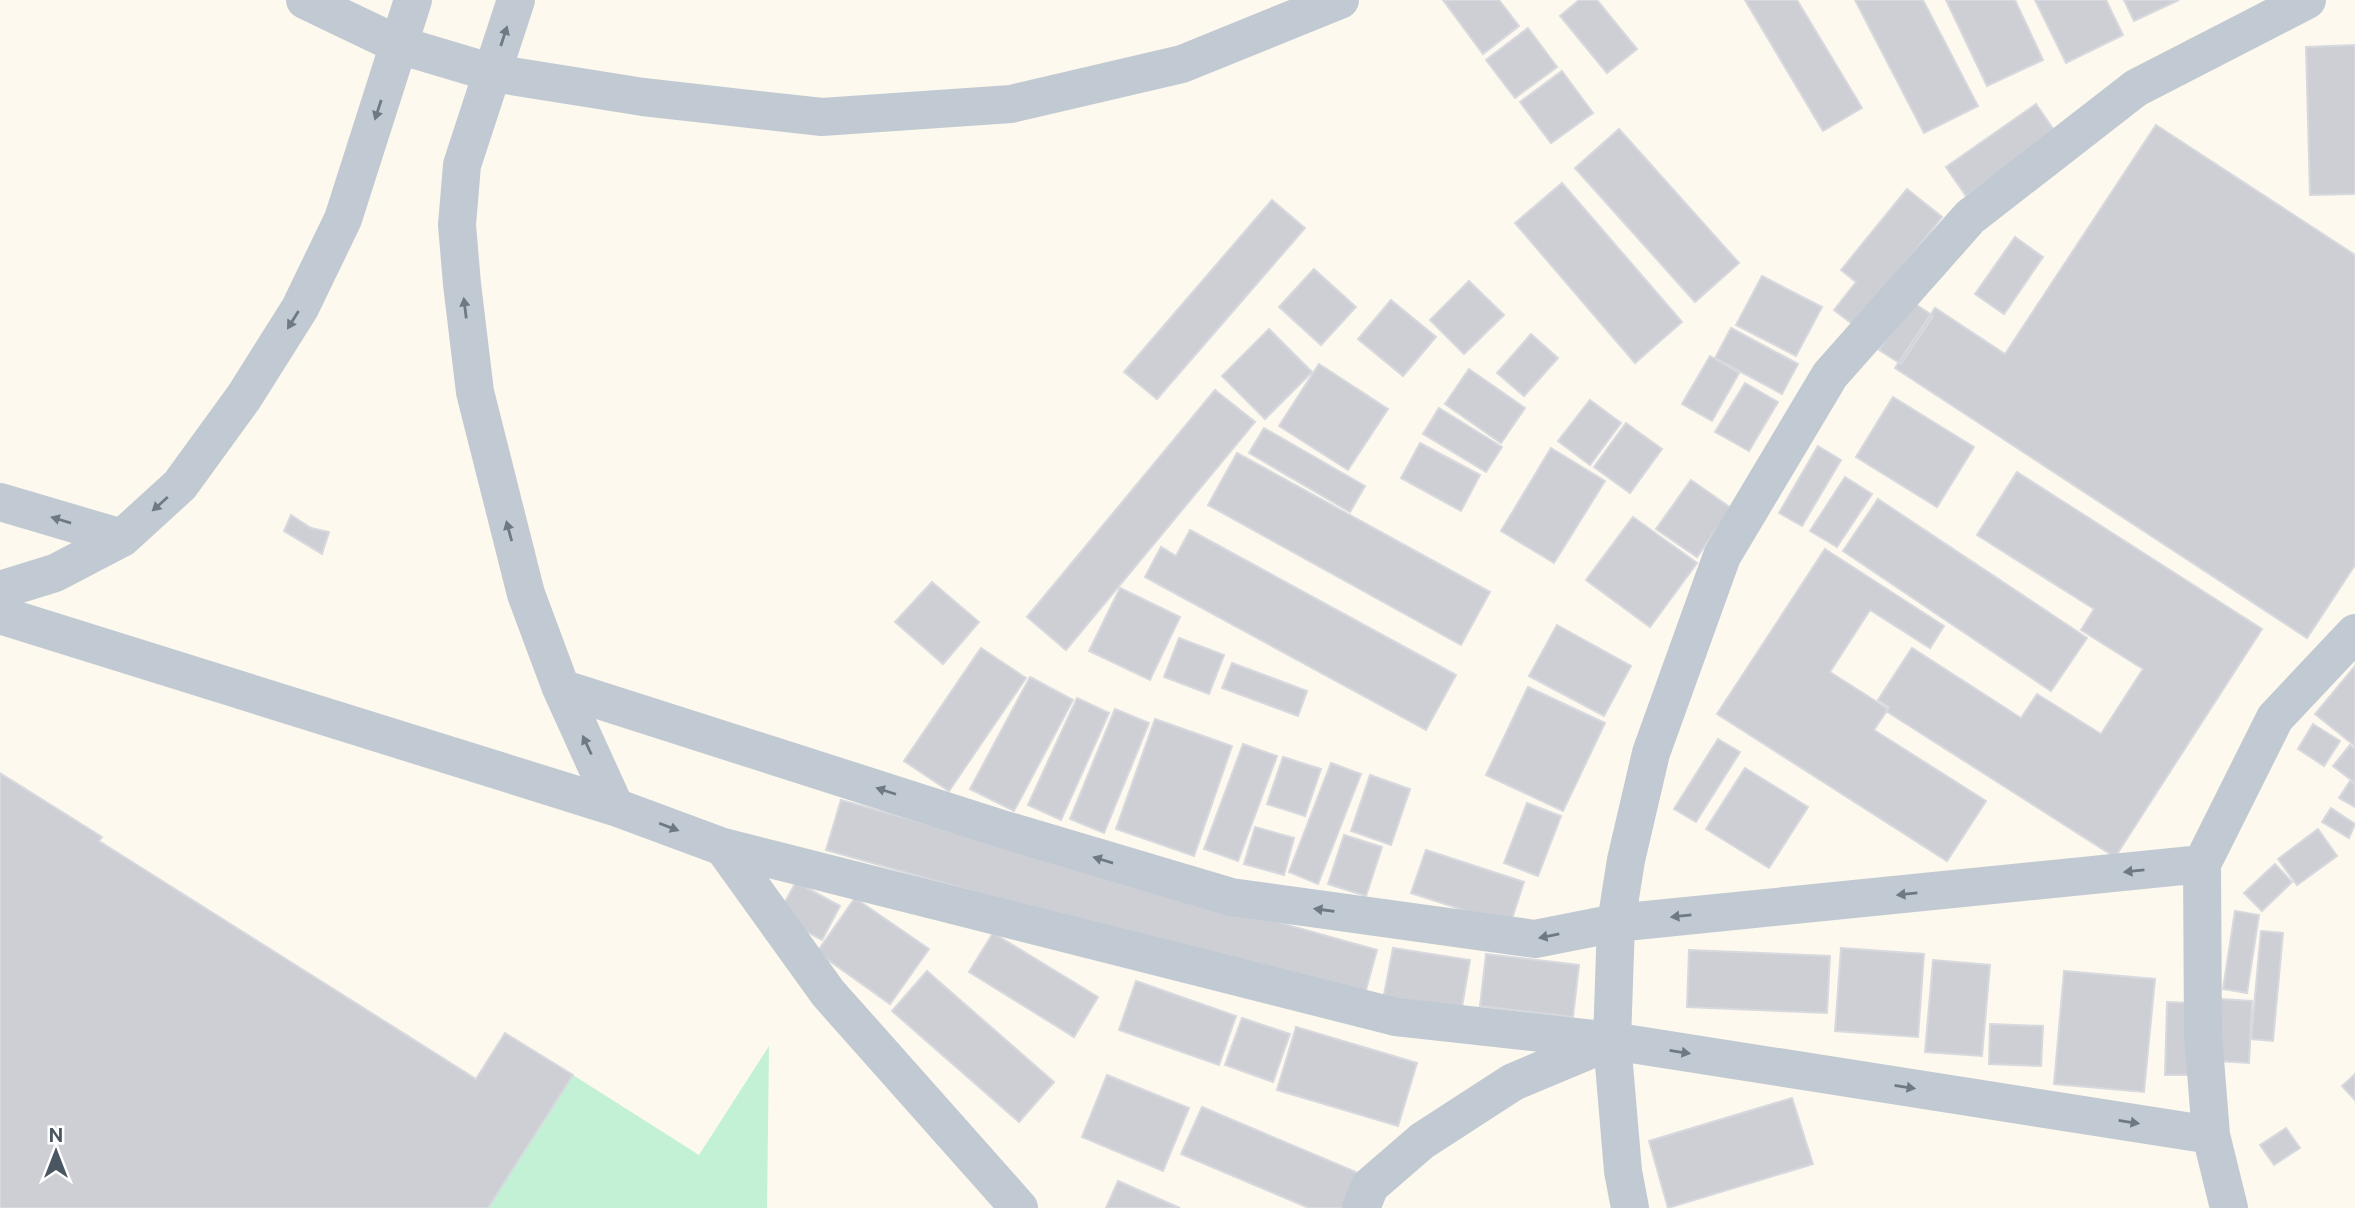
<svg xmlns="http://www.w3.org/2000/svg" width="2355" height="1208" font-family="'Public Sans',sans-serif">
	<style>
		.commercial { fill: #fdf9ef }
		.green { fill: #c3f1d5 }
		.building { fill: #cdcfd5; stroke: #d7d9de; stroke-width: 2 }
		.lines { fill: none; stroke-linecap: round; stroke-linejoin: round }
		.street { stroke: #c1cad2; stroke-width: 38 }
		.oneway { fill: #6e7983 }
	</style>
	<rect width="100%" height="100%" fill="#f5f3f3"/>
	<path class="commercial" d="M0,0h2355v1208h-2355z"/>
	<path class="green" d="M769,1046l-2,162h-279l85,-133 126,80z"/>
	<path class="building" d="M1443,0h56l20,26 -36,28z
		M1579,0h18l40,49 -30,24 -47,-57z
		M1745,0h52l65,108 -39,23z
		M1855,0h68l55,106 -54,27z
		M1946,0h69l28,60 -56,26z
		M2035,0h71l17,35 -57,28z
		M2124,0h55l-45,21z
		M1528,28l29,39 -42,31 -29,-38z
		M2355,45v149l-45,1 -4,-148z
		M1562,71l31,42 -42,30 -31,-41z
		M2036,104l20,29 -90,63 -20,-29z
		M2156,125l199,130v310l-48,73 -412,-270 40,-60 70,46z
		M1619,129l120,134 -44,39 -120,-134z
		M1562,183l120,139 -47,41 -120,-140z
		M1907,189l35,28 -87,109 -21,-16 22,-28 -15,-12z
		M1272,200l33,28 -148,171 -33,-27z
		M2015,237l28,20 -39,57 -29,-20z
		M1314,269l42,38 -35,38 -42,-38z
		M1762,276l60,31 -26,49 -60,-31z
		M1469,281l35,34 -40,39 -34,-34z
		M1391,300l45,37 -33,39 -45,-37z
		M1911,301l22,15 -32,48 -22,-14z
		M1731,328l67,36 -16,30 -67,-36z
		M1269,329l43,43 -47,47 -43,-43z
		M1531,334l27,24 -34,38 -27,-23z
		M1710,356l29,17 -27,48 -30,-17z
		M1319,364l69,45 -40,61 -69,-44z
		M1469,369l56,39 -24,35 -56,-39z
		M1745,383l33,19 -29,49 -34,-19z
		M1215,390l40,32 -189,228 -39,-33z
		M1893,397l81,50 -37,60 -81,-50z
		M1590,400l31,23 -31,42 -32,-24z
		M1439,408l63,39 -16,25 -63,-38z
		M1626,423l36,26 -32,44 -36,-26z
		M1264,428l101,58 -15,26 -101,-59z
		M1420,443l60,32 -19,36 -60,-33z
		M1818,446l23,14 -39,66 -23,-13z
		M1551,448l54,33 -51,82 -53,-32z
		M1237,453l253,139 -29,53 -253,-140z
		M2017,472l245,157 -147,228 -229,-146 3,-4 -11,-7 34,-52 109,70 16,-24 64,40 42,-65 -62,-39 13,-21 -117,-74z
		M1845,477l27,17 -35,53 -27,-16z
		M1691,480l40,28 -34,49 -41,-28z
		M1878,499l209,139 -36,53 -208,-140z
		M291,515l20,13 18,4 -7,22 -38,-23z
		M1633,517l64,46 -47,64 -64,-47z
		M1190,530l266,145 -30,55 -281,-153 16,-30 15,9z
		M1825,549l119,77 -14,22 -60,-38 -40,62 58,37 -14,21 112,71 -39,60 -230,-147z
		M932,582l47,40 -36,42 -48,-42z
		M1120,588l60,29 -30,63 -61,-29z
		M1557,625l74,41 -27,50 -75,-40z
		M1179,638l45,17 -15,39 -45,-17z
		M981,648l45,30 -77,113 -45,-30z
		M1232,663l75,28 -9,25 -76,-28z
		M2355,666v80l-40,-32z
		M1030,677l43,23 -59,111 -44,-22z
		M1528,687l77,36 -42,88 -77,-36z
		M1077,698l32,15 -48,107 -33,-15z
		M1115,709l34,14 -45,110 -34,-14z
		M1155,719l77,27 -38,110 -78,-27z
		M2313,724l27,17 -16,25 -26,-17z
		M1718,739l22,13 -44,70 -22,-13z
		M1243,744l34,12 -39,105 -34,-12z
		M2350,745l5,4v34l-22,-17z
		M1283,757l38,12 -16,47 -38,-12z
		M1331,763l30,11 -43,110 -29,-12z
		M1745,768l63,39 -39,61 -63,-39z
		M0,773l102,64 -3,4 377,238 29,-46 68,42 -85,133h-488z
		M1370,775l40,14 -19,56 -40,-14z
		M2350,781l5,3v23l-16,-9z
		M841,800l536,150 -14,51 -537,-151z
		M1527,803l34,13 -23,60 -34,-13z
		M2331,808l24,16 -6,14 -27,-16z
		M1255,827l39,11 -10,37 -40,-11z
		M2318,829l19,27 -40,29 -19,-26z
		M1344,835l38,12 -16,49 -38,-12z
		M1426,850l98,32 -14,43 -99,-32z
		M2275,864l17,18 -30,29 -18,-18z
		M796,882l44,24 -18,34 -45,-24z
		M855,898l74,51 -39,55 -73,-52z
		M2235,911l24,4 -12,78 -24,-4z
		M2261,931l22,2 -10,108 -22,-2z
		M993,933l105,64 -24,40 -105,-65z
		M1393,948l77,12 -9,53 -78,-13z
		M1841,948l83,6 -6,83 -83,-6z
		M1689,950l141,6 -3,57 -140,-6z
		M1486,954l93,11 -6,52 -93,-11z
		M1933,960l57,5 -8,91 -57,-4z
		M927,971l127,111 -35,40 -127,-111z
		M2064,971l91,8 -11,113 -90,-8z
		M1136,981l100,35 -17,49 -100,-35z
		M2221,999l31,2 -3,62 -31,-2z
		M2167,1002l24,1 -1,72h-25z
		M1242,1018l48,16 -17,48 -48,-17z
		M1990,1024l53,2 -2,40 -52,-2z
		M1296,1027l121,36 -19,63 -121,-36z
		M2355,1074v26l-13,-14z
		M1107,1075l82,33 -26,63 -81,-34z
		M1792,1098l21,66 -145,44 -19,-67z
		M1202,1107l161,68 -14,33h-40l-128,-54z
		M2286,1128l14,20 -26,17 -14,-20z
		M1118,1181l62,27h-74z"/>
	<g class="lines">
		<path class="street" d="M305,0l94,45 94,28 150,24 179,20 189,-13 171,-40 158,-64
			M516,0l-54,165 -5,60 5,59 13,108 51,202 35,94 54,119
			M0,502l122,36
			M0,590l55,-17 67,-35 58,-53 64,-88 56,-89 43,-89 70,-219
			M0,615l615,192 108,40 673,170 216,24 599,94
			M561,688l441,141 229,68 304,42 81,-16 586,-59
			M723,847l105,146 191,215
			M1361,1208l9,-22 52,-45 91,-59 91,-38
			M1630,1208l-7,-37 -11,-130 4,-118 10,-63 25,-107 71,-197 108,-181 140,-158 166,-129 171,-88
			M2229,1208l-18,-73 -8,-101 -1,-170 73,-146 80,-85"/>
	</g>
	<defs><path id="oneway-solid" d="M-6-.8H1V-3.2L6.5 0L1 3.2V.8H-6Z" transform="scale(1.75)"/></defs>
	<g class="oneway">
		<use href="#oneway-solid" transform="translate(504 36) rotate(-72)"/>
		<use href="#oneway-solid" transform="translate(378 110) rotate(108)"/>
		<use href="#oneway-solid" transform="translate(465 308) rotate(-97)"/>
		<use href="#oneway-solid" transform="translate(293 320) rotate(122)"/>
		<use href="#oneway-solid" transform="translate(160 504) rotate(138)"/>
		<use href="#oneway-solid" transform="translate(61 520) rotate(-163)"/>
		<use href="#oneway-solid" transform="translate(509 531) rotate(-105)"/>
		<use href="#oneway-solid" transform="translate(587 745) rotate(-115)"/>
		<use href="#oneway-solid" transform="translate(886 791) rotate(-162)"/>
		<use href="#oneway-solid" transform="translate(669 827) rotate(21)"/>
		<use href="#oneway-solid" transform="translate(1103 860) rotate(-163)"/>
		<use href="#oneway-solid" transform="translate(2134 871) rotate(174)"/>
		<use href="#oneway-solid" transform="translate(1907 894) rotate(174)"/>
		<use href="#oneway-solid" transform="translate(1324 910) rotate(-172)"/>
		<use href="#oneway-solid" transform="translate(1681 916) rotate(174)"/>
		<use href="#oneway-solid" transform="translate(1549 936) rotate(169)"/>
		<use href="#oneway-solid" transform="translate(1680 1052) rotate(9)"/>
		<use href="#oneway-solid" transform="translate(1905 1087) rotate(9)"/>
		<use href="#oneway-solid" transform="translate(2129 1122) rotate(9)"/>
	</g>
	<g transform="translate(56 1152)" stroke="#ffffff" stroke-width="5" paint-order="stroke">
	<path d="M0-5L12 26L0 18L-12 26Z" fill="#4a5661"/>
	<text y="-10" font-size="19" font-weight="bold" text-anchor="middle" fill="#4a5661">N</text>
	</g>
</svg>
